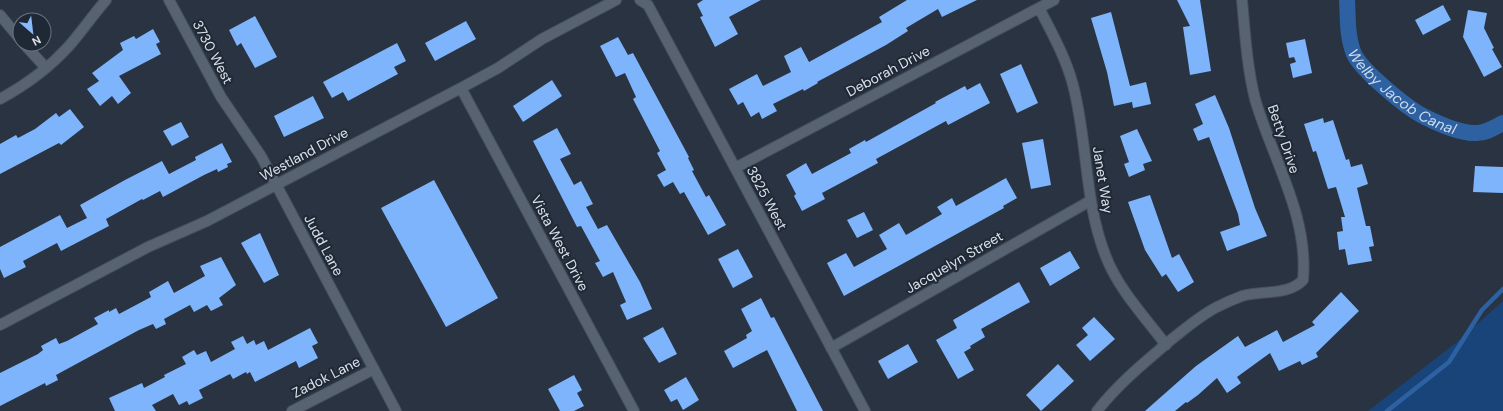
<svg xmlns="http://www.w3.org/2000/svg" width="1503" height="411" font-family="'DM Sans',sans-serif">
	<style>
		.green { fill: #194479 }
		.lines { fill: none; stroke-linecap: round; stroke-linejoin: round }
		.stream { stroke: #2e61a2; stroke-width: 4.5 }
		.canal { stroke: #2e61a2; stroke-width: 16 }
		.building { fill: #7eb4fc }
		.minor-casing { stroke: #464e5a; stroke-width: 12 }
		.minor { stroke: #586372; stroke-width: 10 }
		.labels { text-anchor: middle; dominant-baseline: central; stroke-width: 4; stroke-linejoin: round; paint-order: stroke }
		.street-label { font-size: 14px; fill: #dbe1ea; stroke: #1f2936 }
		.water-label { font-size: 15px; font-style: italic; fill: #ccdaec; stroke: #1f2936 }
	</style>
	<rect width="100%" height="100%" fill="#293341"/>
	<path class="green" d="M1503,301v110h-135l89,-69z"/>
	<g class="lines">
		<path class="stream" d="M1387,411l62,-49 33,-52 21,-21"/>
		<path class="canal" id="s1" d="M1347,0c1,18 0,37 7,54 8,17 54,55 71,63 14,7 36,17 52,16 10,0 18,-6 26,-10"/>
	</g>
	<path class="building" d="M703,0h58l-32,17 9,17 -23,13 -15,-30 3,-1 -6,-12z
		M907,0h70l-35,17 -4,-8 -32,19 2,3 -22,14 -69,37 1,1 -14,8 -1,-2 -30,15 4,7 -15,8 -3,-7 -8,5 -8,-15 -5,3 -9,-16 28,-15 6,12 28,-14 -7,-16 17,-9 8,15 73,-40 -3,-5z
		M1177,0h23l11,71 -21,4 -7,-48 7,-1z
		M1443,5l8,15 -28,15 -8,-15z
		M1468,10l19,3 -3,15 10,20 -2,1 10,18 -18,10 -21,-40z
		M1111,12l19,74 16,-4 5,22 -18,4 -1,-6 -18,4 -7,-34 -16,-54z
		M255,16l22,41 -22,11 -14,-25 -4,3 -8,-16z
		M466,21l10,18 -41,22 -10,-18z
		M153,29l7,13 -4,2 5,10 -42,22 12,17 -13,11 -6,-8 -12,10 -13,-17 12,-8 -7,-8 31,-23 -3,-7 14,-7 2,3z
		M618,37l10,18 5,-2 56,104 -1,1 6,12 -2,1 14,26 3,-2 17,30 -18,10 -24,-43 -4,2 -7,-12 -9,5 -7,-12 9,-5 -9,-17 3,-2 -27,-52 3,-2 -11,-24 -9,4 -16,-31z
		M1305,39l7,34 -19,5 -3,-14 6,-2 -2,-5 -5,1 -3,-15z
		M397,43l9,18 -12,6 4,7 -50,27 -5,-9 -11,6 -9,-16z
		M1021,64l17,39 -21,10 -17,-39z
		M552,80l10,16 -39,26 -10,-16z
		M980,83l10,20 -42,22 -2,-4 -70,38 2,4 -56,30 3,6 -23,12 -8,-15 2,-2 -10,-19 20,-12 6,11 39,-21 -2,-4 16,-9 1,2 70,-39 -1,-1 30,-16 2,4z
		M1215,95l14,33 26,80 12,28 -40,15 -7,-19 20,-7 -2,-11 -29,-77 -11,4 -5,-12 10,-5 -8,-20z
		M313,96l11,22 -40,19 -10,-21z
		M70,109l14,18 -23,18 -2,-2 -59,31v-30l16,-9 2,3 17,-9 21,-16 3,4z
		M1323,118l1,5 9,-3 13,40 3,-1 2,8 11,-3 6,20 -11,4 9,38h4l4,20 -5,1 3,14 -24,4 -3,-16 -6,1 -2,-18 6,-1 -2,-14h4l-9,-30 -8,2 -12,-38 -3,1 -9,-28z
		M181,122l8,15 -17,9 -9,-15z
		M557,128l14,26 -11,5 14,26 7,-4 12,23 -7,3 12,22 9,-4 33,57 12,27 -25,11 -7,-15 6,-3 -13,-30 -10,5 -8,-14 5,-2 -19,-35 -4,1 -44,-86z
		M1137,129l15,32 -9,3 2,6 -16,7 -5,-13 5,-2 -9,-26z
		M1043,139l8,46 -20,4 -9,-46z
		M222,143l10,19 -5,2 1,3 -10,5 -1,-3 -13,6 -41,22 -3,-6 -17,9 -1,-1 -36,20 3,7 -48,25 -4,-8 -34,18 3,6 -22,11 -4,-9v-22l60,-32 7,13 20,-10 -7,-13 45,-25 37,-19 7,13 27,-14 -1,-3z
		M1475,166l28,1v26l-30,-1z
		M1006,178l11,20 -14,8 1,2 -160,88 -17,-33 19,-10 8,14 33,-18 -8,-14 20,-12 7,12 36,-21 -5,-7 15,-9 4,8z
		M434,180l64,118 -52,29 -65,-119z
		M1150,195l22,63 7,-4 15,28 -16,10 -12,-18 -4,3 -17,-27 -17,-48z
		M864,212l9,18 -16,8 -10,-18z
		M260,233l19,42 -15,8 -23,-40z
		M738,249l15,28 -20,11 -15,-29z
		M1070,251l10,17 -30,18 -10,-18z
		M221,257l15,28 -17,13 4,7 -12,6 -4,-6 -13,7 -4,-7 -26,14 2,5 -10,5 -3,-5 -14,6 -83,45 2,5 -12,6 -1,-3 -45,23v-33l38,-19 5,-4 -2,-4 15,-8 3,6 8,-3 31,-17 -4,-6 15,-8v2l7,-4 3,6 32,-17 -2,-5 19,-11 6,12 31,-17 -5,-10z
		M1019,282l11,20 -49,27 4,8 -15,9 1,2 -7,4 10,18 -16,9 -22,-39 21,-12 -4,-8z
		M1341,292l18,19 -43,42 2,4 -16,8 -2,-4 -21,10 -9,-18 -33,24 4,6 -14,10 -10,-15 -19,17 -11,8 -1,-1 -11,9h-30l51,-45 42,-30 7,11 32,-17 6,12 32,-17 -3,-3z
		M761,298l10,20 3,-1 49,94h-26l-30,-61 -34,18 -9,-17 23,-13 -1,-3 6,-4 -11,-22z
		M1094,317l21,22 -25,22 -14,-16 12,-10 -6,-7z
		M663,327l14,27 -18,9 -16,-25z
		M310,328l8,15 -6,3 6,12 -19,10 -3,-7 -41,21 -5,-10 -3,2 -1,-2 -13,7 -3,-5 -31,16 4,8 -14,7 -2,-4 -8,4 -6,-11 -21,11 4,6h-41l-6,-13 33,-15 2,5 21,-11 -1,-2 22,-11 -4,-7 12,-7 3,5 9,-4 5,11 24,-13 -4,-7 12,-6 4,8 7,-4 2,5 8,-4 4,9z
		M908,344l10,18 -30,17 -10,-18z
		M1058,364l16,17 -33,30 -15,-16z
		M574,375l8,15 -5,3 7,13 -10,5h-14l-12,-22z
		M686,377l13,23 -16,10 -6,-11 -6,3 -7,-12z"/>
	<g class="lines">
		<defs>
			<path id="minor" d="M169,0l52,97 40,59 135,255
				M640,0l8,5 217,406
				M1039,8c13,25 27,50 34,77 15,57 11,117 33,172 13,33 39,60 60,88
				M0,15l20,24
				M24,44l22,24
				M461,88l173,323
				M0,99c26,-14 49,-31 69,-53 13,-15 24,-31 37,-46
				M735,168l319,-168
				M0,325l148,-78 59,-26 254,-133 37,-20 44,-29 74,-39
				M831,348l259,-147
				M292,411l82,-42
				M1097,411c22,-28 48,-49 75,-72 14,-11 29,-24 45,-32 8,-4 17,-8 25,-11 20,-6 46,0 61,-16 6,-64 -31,-122 -48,-181 -8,-32 -10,-66 -13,-99"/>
		</defs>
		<use href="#minor" class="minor-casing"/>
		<use href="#minor" class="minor"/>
	</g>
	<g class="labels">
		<g class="street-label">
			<text transform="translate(213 52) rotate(62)">3730 West</text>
			<text transform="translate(888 71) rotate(-28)">Deborah Drive</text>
			<text transform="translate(1284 139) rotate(71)">Betty Drive</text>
			<text transform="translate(304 154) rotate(-28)">Westland Drive</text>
			<text transform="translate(1103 180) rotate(81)">Janet Way</text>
			<text transform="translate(767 198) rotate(62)">3825 West</text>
			<text transform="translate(560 243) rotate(62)">Vista West Drive</text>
			<text transform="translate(324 245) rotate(62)">Judd Lane</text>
			<text transform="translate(954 262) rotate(-30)">Jacquelyn Street</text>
			<text transform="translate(326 377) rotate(-27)">Zadok Lane</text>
		</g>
		<g class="water-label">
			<text stroke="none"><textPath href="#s1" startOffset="117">Welby Jacob Canal</textPath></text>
		</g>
	</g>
	<g transform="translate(32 32) rotate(152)"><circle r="19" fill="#1f2936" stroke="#6a737e"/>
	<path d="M0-3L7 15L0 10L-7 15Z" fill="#89bafc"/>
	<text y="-6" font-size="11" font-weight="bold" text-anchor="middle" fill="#dbe1ea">N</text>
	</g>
</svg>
